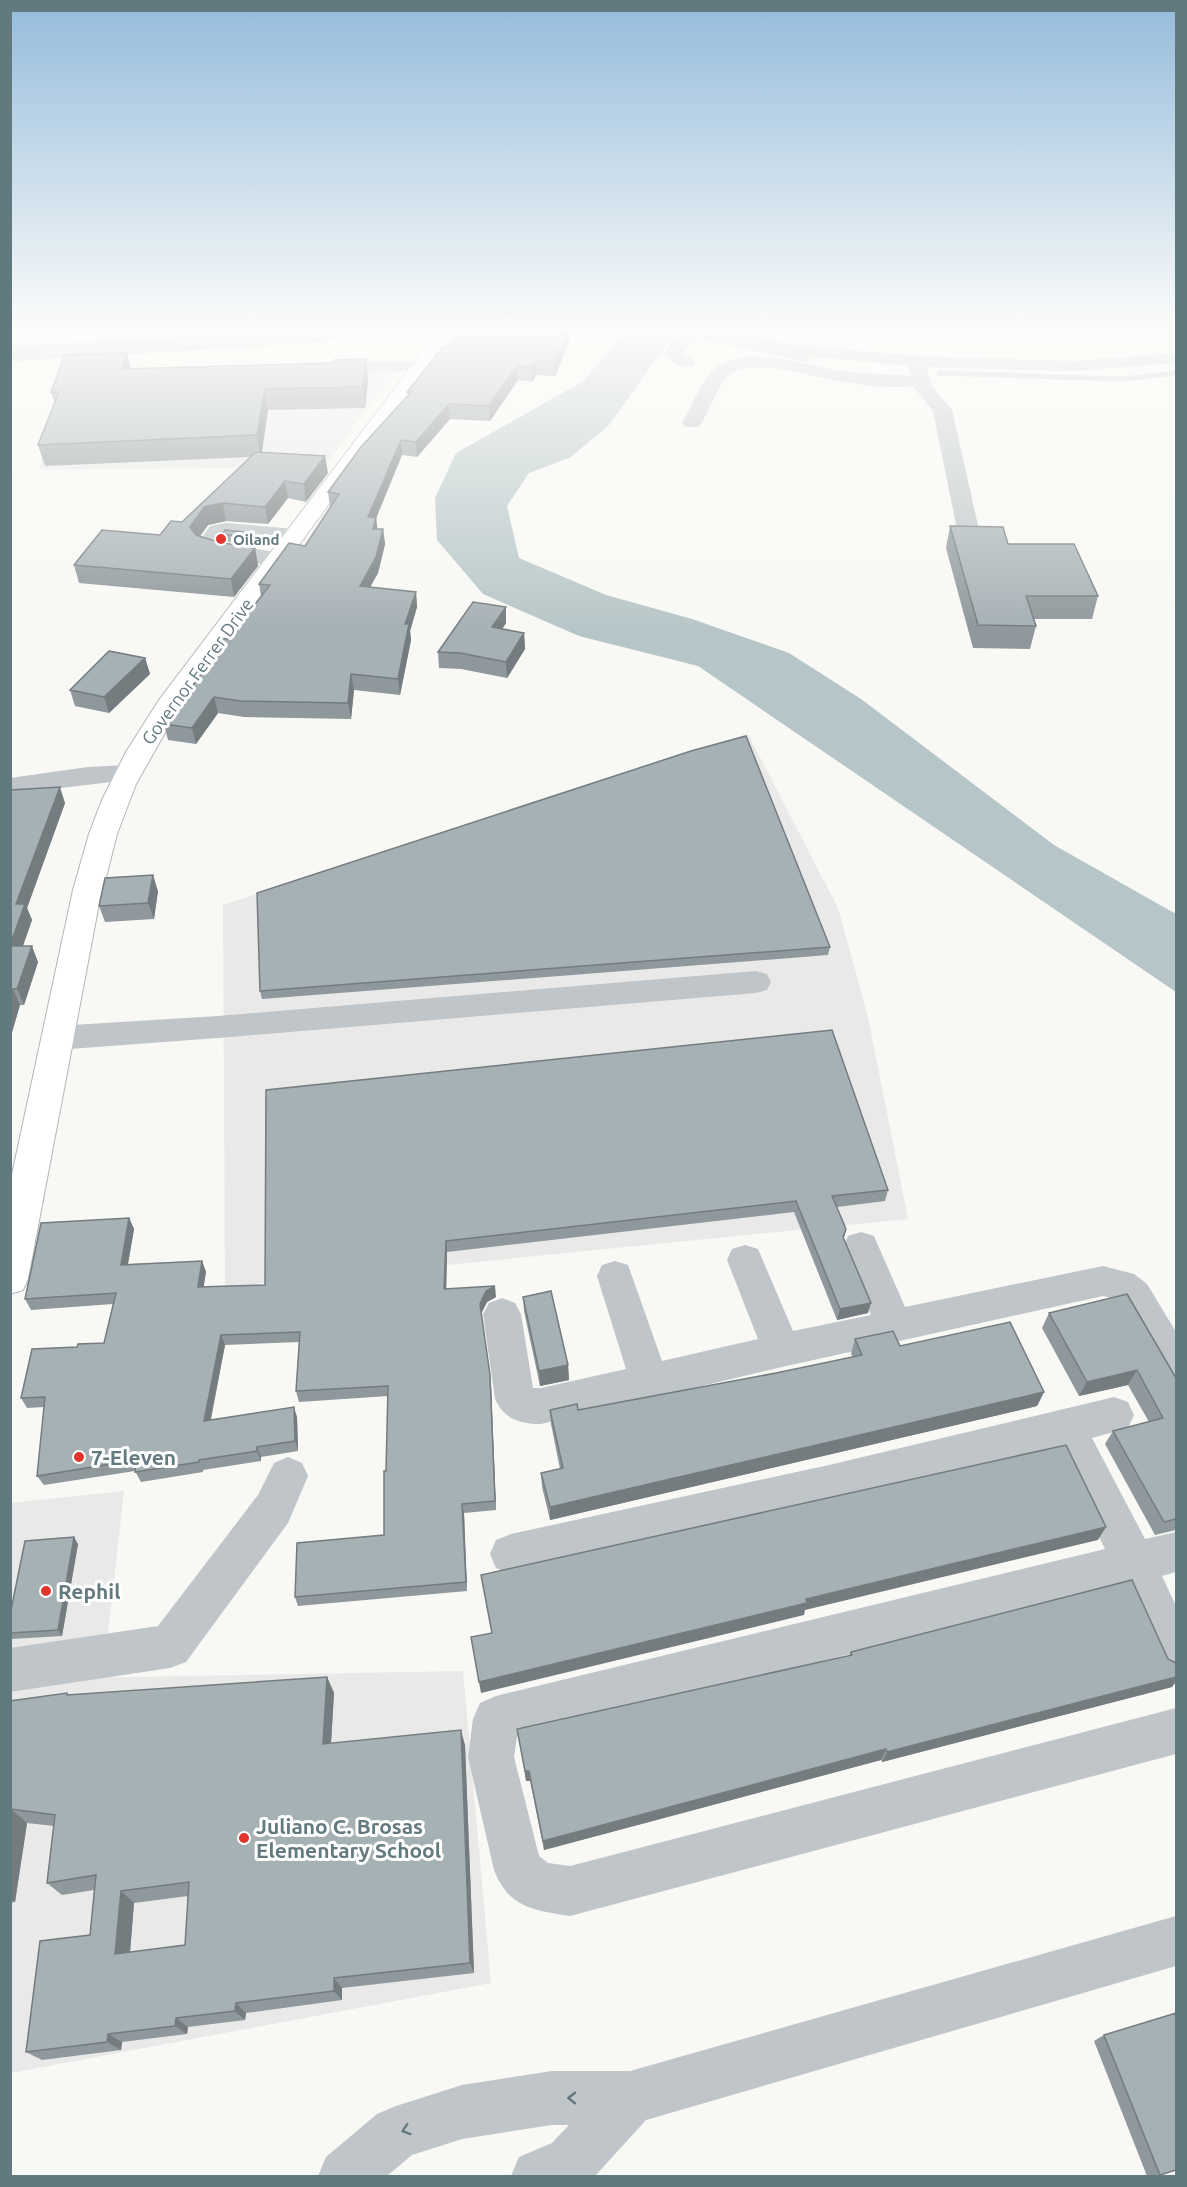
<svg xmlns="http://www.w3.org/2000/svg" width="1187" height="2187" font-family="Ubuntu,sans-serif">
	<style>
		.built { fill: #e9e9e9 }
		.water { fill: #b6c5c7 }
		.lines { fill: none; stroke-linecap: round; stroke-linejoin: round }
		.stream { stroke: #b6c5c7; stroke-width: 5 }
		.major-casing { stroke: #b0b8ba; stroke-width: 2 }
		.minor { fill: #bfc5c8; fill-rule: evenodd }
		.major { fill: #fff; fill-rule: evenodd }
		.wall { fill: #8f989c; fill-rule: evenodd }
		.shaded-wall { fill: #747c7f }
		.building { fill: #a6b1b5; stroke: #747c7f; stroke-width: 1.5; fill-rule: evenodd }
		.oneway { stroke: #637980 }
		.poi-dot { fill: #e1342c; stroke: #fff; stroke-width: 2 }
		.labels { text-anchor: middle; dominant-baseline: central; stroke-width: 6; stroke-linejoin: round; paint-order: stroke }
		.far-poi-label { font-size: 15px; font-weight: bold; fill: #637980; stroke: #fff; text-anchor: start }
		.street-label { font-size: 18px; fill: #637980; stroke: #fff }
		.near-poi-label { font-size: 21px; font-weight: bold; fill: #637980; stroke: #fff; text-anchor: start }
	</style>
	<rect width="100%" height="100%" fill="#f8f8f5"/>
	<path class="built" d="M405,362l-40,48 -40,57 -286,3 30,-100z
		M748,734l90,174 30,109 40,202 -683,68 -2,-382z
		M124,1491l-17,153 -96,13 -1,-154z
		M463,1671l28,312 -480,90 -1,-381 60,-14z"/>
	<path class="water" d="M631,326h49l-71,99 -38,32 -42,16 -22,33 12,52 87,37 86,24 97,34 72,46 193,146 122,69v78l-478,-326 -119,-30 -96,-42 -46,-54 -2,-42 21,-45 126,-71z"/>
	<g class="lines">
		<path class="stream" d="M653,326l153,33
			M10,359l305,-19 77,-14
			M939,373l184,6 53,-6"/>
		<defs>
			<path id="major" d="M442,326h18l-281,382 -43,76 -19,50 -19,75 -70,370 -5,11 -13,4v-110l63,-294 16,-56 13,-34 24,-48 33,-52z"/>
		</defs>
		<use href="#major" class="major-casing"/>
		<path class="minor" d="M312,326h47l-3,4 -6,1 -82,11 -258,14v-10l258,-14z
			M683,326h30l75,18 128,12 159,5 101,-8v10l-101,8 -148,-4 5,20 20,23 28,124 -3,5 -8,1 -8,-1 -3,-5 -25,-123 -20,-25c-23,3 -52,-1 -74,-5 -28,-4 -86,-25 -110,-6 -12,10 -20,38 -30,52h-14l-3,-4c10,-17 19,-42 34,-55 29,-25 92,-2 126,3 22,3 46,3 69,5l-3,-10 -120,-12 -87,-21 -18,19 13,10 -3,4c-12,3 -22,-3 -28,-14l6,-10 14,-13z
			M423,361l6,1 3,4 -3,4 -105,3 -6,-1 -3,-4 3,-4 6,-1z
			M226,523l70,6 8,2 3,5 -3,5 -8,2 -70,-8 -6,8 67,11 3,5 -3,5 -8,2c-18,-3 -73,-6 -83,-20l14,-20z
			M128,765l9,2 4,6 -4,6 -127,15v-16l78,-11z
			M756,971l11,3 4,8 -4,8 -11,3 -538,45 -162,12 -11,-4 -5,-8 5,-8 11,-4 162,-10z
			M861,1232l13,4 31,71 198,-41 31,8 13,10 29,48v50l-14,-5 -41,-71 -10,-8 -8,-2 -321,71 -241,57c-21,0 -37,-5 -46,-25l-12,-85 6,-11 13,-5 13,5 6,11 12,74h8l85,-19 -29,-93 5,-11 13,-4 13,4 34,96 96,-22 -31,-79 5,-11 13,-4 13,4 35,82 78,-16 -28,-68 5,-11z
			M1114,1397l14,5 6,13 -6,13 -36,10 53,101 31,-7v40l-14,4 14,30v70l-16,-6 -37,-84 -606,151 -3,20 25,99 9,7 22,3 606,-158v46l-606,162c-37,-6 -61,-8 -76,-46l-26,-113 5,-38 7,-16 16,-7 609,-147 -49,-102 -227,56 -318,71 -15,-6 -6,-14 6,-14 15,-6 318,-69z
			M288,1457l14,6 6,13 -20,47 -102,139 -16,6 -160,24v-44l148,-22 100,-131 16,-32z
			M1176,1916v50l-530,154 -51,56h-84l8,-19 33,-14 17,-18h-17l-90,14 -50,16 -25,21h-69l8,-19 51,-43 19,-8 66,-21 90,-14h78z"/>
		<use href="#major" class="major"/>
	</g>
	<path class="wall" d="M570,335v4l-15,37 -19,-1 -4,7 -14,-2 -28,41 -40,-2 -33,38 -15,-2 -26,63 1,11h6l2,15 -7,29 -8,14 46,5 1,15 -7,24 1,9 -11,55 -46,-5 -3,29 -107,-2 -26,-4 -22,31 -28,-4 -4,-16 35,-48 -1,-5 30,-32 33,-43 -2,-12 46,-38 25,-39 -2,-15 80,-96 -1,-4 42,-45z
		M127,353l4,16 203,-6 32,-4 2,21 -3,28 -97,2 -6,42 66,21 -22,29 -18,-4 -20,26 -42,-3 -18,4 -8,11 18,6 37,6 3,18 -24,31 -155,-14 -5,-18 86,-30 22,-13 68,-65 -205,9 -7,-21 17,-42 -4,-11z
		M950,526l58,18 90,52 -6,23h-59l3,7 -6,23 -57,-1 -27,-100z
		M254,533l2,8 -4,5 -28,-5 -2,-7z
		M506,607v16l-4,6 22,4 1,16 -18,29 -46,-9 -22,-1 -1,-16z
		M145,658l5,16 -41,39 -34,-7 -5,-16z
		M10,790l55,13 -38,105 5,12 -9,26 15,16 -14,43h-4l-10,34z
		M158,891l-4,28 -49,3 -6,-16z
		M830,947l-2,8 -566,44 -2,-8z
		M266,1090l622,100 -3,11 -48,6 9,22 -2,9 24,75 -31,7 -43,-108 -347,40 -1,37 50,8 -9,5 -6,12 10,72 5,124 -32,3 3,78 -169,15 -3,-9 89,-62 4,-139 -89,6 -3,-11 4,-49 -75,3 -14,75 86,-3 1,34 -37,6v4l-58,9v2l-62,10 -6,-11 -91,14 -7,-9 7,-69 -17,1 -6,-10 56,-51 27,-4 9,-39 -82,6 -6,-11 104,-81 5,11 -6,35 74,-3 4,11 -3,15 62,-2z
		M523,1297l45,68 1,15 -29,6 -16,-75z
		M1049,1313l127,65v152l-21,5 -50,-91 8,-13 36,-9 -21,-37 -49,11 -37,-68z
		M855,1339l45,7 144,46 -7,14 -487,114 -8,-33 -1,-14 19,-4 -9,-45 -1,-14h28l198,-37 77,-16 -2,-3z
		M78,1544l-16,92 -50,3 -2,-1v-23z
		M851,1652l321,35 -290,75 -1,-2 -337,90 -14,-69h-4l-9,-52 332,-73z
		M327,1677l7,16 -3,51 134,1 9,228 -132,15v12l-96,13 -1,7 -57,7 -1,7 -65,8 -1,8 -79,10 -16,-8 64,-117 4,-45 -32,5 -15,-12 7,-57 -27,-3 -12,79 -5,1v-202l59,-6zM188,1896l-3,49 -55,7 4,-49z
		M1104,2035l72,135 -21,6h-8l-53,-135z"/>
	<path class="shaded-wall" d="M566,326h9l-5,9v4l-15,37v-14z
		M127,353l5,20 -10,-4z
		M366,359l2,21 -3,28 -2,-21z
		M536,361v14l-4,7 -1,-14z
		M517,366l1,14 -28,41 -1,-15z
		M265,389l3,21 -7,47 -4,-22z
		M449,404l1,15 -33,38 -1,-15z
		M401,440l1,15 -32,78 -2,-16z
		M325,456l3,17 -22,29 -2,-18z
		M285,481l3,17 -20,26 -3,-17z
		M223,503l3,18 -18,4 -14,20 -4,-18 14,-20z
		M376,518l2,15 -5,-4z
		M383,529l2,15 -7,29 -16,29 -2,-16z
		M254,533l2,8 -4,5 -2,-8z
		M255,548l3,18 -24,31 -3,-18z
		M416,592l1,15 -7,24 1,9 -11,55 -2,-16 7,-55z
		M506,607v16l-13,20 -1,-16z
		M524,633l1,16 -18,29 -1,-16z
		M145,658l5,16 -41,39 -5,-16z
		M351,674l3,16 -3,29 -3,-16z
		M214,697l4,16 -22,31 -4,-16z
		M60,787l5,16 -38,105 5,12 -15,42 -7,-15 6,-43z
		M153,875l5,16 -4,28 -6,-16z
		M32,946l6,16 -14,43 -7,-16z
		M13,989l7,16 -10,34v-43z
		M129,1218l5,11 -8,46 -5,-10z
		M446,1241l1,11 -1,48 -2,-11z
		M202,1261l4,11 -4,26 -4,-11z
		M495,1286l1,11 -9,5 -6,12 -1,-10 6,-13z
		M871,1303l-3,10 -31,7 3,-11z
		M221,1335l4,10 -17,86 -4,-10z
		M568,1365l1,15 -29,6 -1,-15z
		M1137,1370l-9,15 -49,11 8,-14z
		M490,1375l1,11 5,124 -1,-9z
		M1044,1392l-7,14 -487,114v-13z
		M294,1407l3,10 1,34 -3,-10z
		M257,1447l4,10v4l-4,-10z
		M462,1504l2,9 3,78 -1,-9z
		M1106,1527l-8,13 -293,70 -1,5 -323,78 -2,-11 327,-83z
		M74,1537l4,7 -16,92 -4,-6z
		M327,1677l7,16 -4,66 -7,-15z
		M1176,1677v5l-4,5 -290,75 5,-10z
		M461,1730l4,15 9,228 -4,-10z
		M886,1749l-5,11 -337,90 -1,-9z
		M525,1771h4l1,10h-4z
		M11,1809l16,14 -12,79 -5,-3z
		M121,1891l13,12 -5,61 -14,-10z
		M334,1978l8,10v12l-8,-9z
		M236,2003l10,10 -1,7 -10,-9z
		M176,2018l12,9 -1,7 -12,-8z
		M108,2034l14,8 -1,8 -14,-8z"/>
	<path class="building" d="M464,326h105l-14,36 -19,-1 -5,7 -14,-2 -28,40 -40,-2 -33,38 -15,-2 -33,77 8,1 -3,11h10l-7,28 -16,29 56,6 -11,32h4l-11,55 -47,-5 -3,29 -108,-2 -26,-4 -22,31 -28,-4 39,-52 -5,-1 22,-33 8,1 42,-54 -11,-1 30,-41 16,3 34,-52 -11,-2 33,-45 50,-55h-4l36,-45h6z
		M127,353l-5,16 212,-6v-3l32,-1 -3,28 -98,2 -8,46 -219,10 21,-53h-8l14,-37z
		M256,452l69,4 -21,28 -19,-3 -20,26 -42,-4 -19,4 -14,20 6,8 22,7 37,6 -24,31 -157,-14 28,-35 58,5 11,-14 11,1z
		M950,526l53,1 5,17h66l24,52h-72l10,30 -58,-1z
		M225,530l29,3 -4,5 -28,-4z
		M473,602l33,5 -14,20 32,6 -18,29 -46,-9 -22,-1z
		M109,651l36,7 -41,39 -34,-7z
		M746,736l84,211 -570,44 -3,-98 434,-142z
		M60,787l-44,117h9l-15,41v-155z
		M153,875l-5,28 -49,3 6,-28z
		M10,946h22l-15,43h-4l-3,7z
		M832,1030l56,160 -56,6 14,33 -3,8 28,66 -31,6 -44,-108 -350,40 -2,48 51,-3 -9,5 -6,13 10,71 5,126 -33,3 4,78 -171,15 2,-54 87,-8v-64h2l2,-85 -92,5 4,-59 -79,3 -17,86 90,-14 1,34 -38,6v4l-58,9v2l-64,10 1,-12 -99,16 8,-79 -24,1 11,-49 45,-2 1,-3 26,-1 12,-50 -91,6 16,-76 88,-5 -8,47 81,-4 -4,26 67,-2 1,-195z
		M551,1291l17,74 -29,6 -16,-74z
		M1127,1294l49,84v141l-12,3 -51,-91 50,-13 -26,-48 -50,12 -38,-69z
		M1010,1322l34,70 -494,115 -9,-34 22,-5 -13,-58 27,-6 1,6 198,-37 86,-18 -7,-16 38,-8 7,15z
		M1066,1445l40,82 -300,72 1,4 -328,79 -8,-45 21,-4 -11,-58z
		M74,1537l-16,93 -48,3v-18l15,-74z
		M1132,1580l36,79 8,4v14l-289,75 -1,-3 -343,92 -14,-70h-4l-8,-42 335,-74 -1,-3z
		M327,1677l-4,67 138,-14 9,233 -136,15v13l-98,12 -1,8 -59,7 -1,8 -67,8 -1,8 -81,10 14,-111 50,-6 6,-60 -49,8 8,-68 -44,-6 -1,5v-113l57,-8v2zM189,1882l-4,63 -70,9 6,-63z
		M1176,2013v157l-16,5 -56,-140z"/>
	<defs><path id="oneway-chevron" d="M-2-3.5L2.5 0L-2 3.5" fill="none" stroke-width="1.6" stroke-linecap="round" stroke-linejoin="round" transform="scale(1.5)"/></defs>
	<g class="oneway">
		<use href="#oneway-chevron" transform="translate(572 2098) rotate(180)"/>
		<use href="#oneway-chevron" transform="translate(406 2130) rotate(162)"/>
	</g>
	<linearGradient id="sky" x2="0" y2="1"><stop stop-color="#94bbdb"/><stop offset="0.52" stop-color="#fcfcfa"/><stop offset="1" stop-color="#fcfcfa" stop-opacity="0"/></linearGradient>
	<rect width="1187" height="632" fill="url(#sky)"/>
	<g class="poi-dot">
		<circle cx="221" cy="539" r="6"/>
		<circle cx="79" cy="1457" r="6"/>
		<circle cx="46" cy="1591" r="6"/>
		<circle cx="244" cy="1838" r="6"/>
	</g>
	<g class="labels">
		<g class="far-poi-label">
			<text x="233" y="539">Oiland</text>
		</g>
		<g class="street-label">
			<text transform="translate(197 671) rotate(-54)">Governor Ferrer Drive</text>
		</g>
		<g class="near-poi-label">
			<text x="91" y="1457">7-Eleven</text>
			<text x="58" y="1591">Rephil</text>
			<text x="256" y="1826">Juliano C. Brosas<tspan x="256" dy="24">Elementary School</tspan></text>
		</g>
	</g>
	<rect width="1187" height="2187" fill="none" stroke="#637980" stroke-width="24"/>
</svg>
